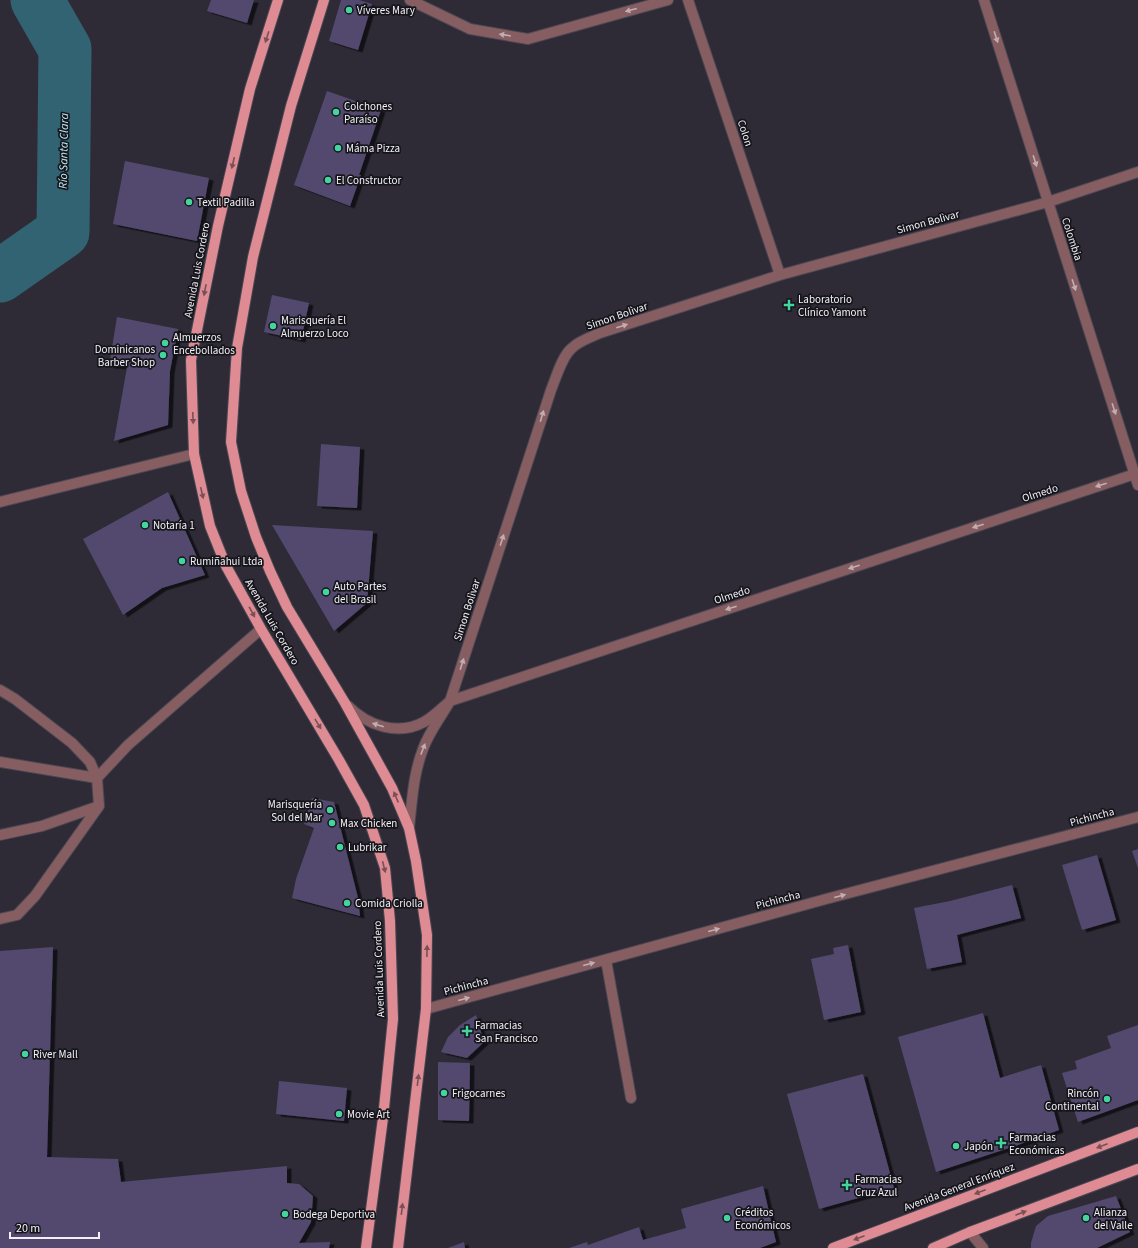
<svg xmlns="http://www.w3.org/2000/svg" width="1138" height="1248" font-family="'Source Sans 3',sans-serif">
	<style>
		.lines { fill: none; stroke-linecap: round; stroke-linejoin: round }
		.river { stroke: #316373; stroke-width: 53 }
		.building { fill: #52496e; filter: url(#shadow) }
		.minor-casing { stroke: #494752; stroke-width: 12 }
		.major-casing { stroke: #494752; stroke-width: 12 }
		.minor { stroke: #865d61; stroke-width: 10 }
		.major { stroke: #de8b94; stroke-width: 10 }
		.oneway { fill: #c1aeb4 }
		.oneway2 { fill: #7a5057 }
		.poi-dot { fill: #43d4a0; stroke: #16151a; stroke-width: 1.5 }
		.labels { text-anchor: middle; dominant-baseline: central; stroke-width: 3.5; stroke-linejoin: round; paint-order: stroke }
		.poi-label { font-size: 11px; fill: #f2f0f8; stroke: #16151a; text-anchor: start }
		.street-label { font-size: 11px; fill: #f2f0f8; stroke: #16151a }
		.water-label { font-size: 12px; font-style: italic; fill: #baeafa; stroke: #16151a }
	</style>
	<defs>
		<filter id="shadow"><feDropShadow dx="4.5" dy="2.5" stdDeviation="0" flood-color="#0009"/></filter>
	</defs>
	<rect width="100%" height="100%" fill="#2e2b37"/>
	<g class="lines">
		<path class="river" d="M0,276l63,-44 2,-183 -28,-49"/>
	</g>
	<path class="building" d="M211,0h43l-7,23 -40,-12z
		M341,0h18l13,4 -14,46 -29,-9z
		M327,91l54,19 -22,65h2l-11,31 -56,-21z
		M125,161l84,17 -12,63 -84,-17z
		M272,295l37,8 -8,37 -37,-8z
		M117,317l61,12 -8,42 -2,54 -54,16 13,-74 -18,-1z
		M321,444l39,3 -3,61 -40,-2z
		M168,492l37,83 -43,13 -39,27 -40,-76z
		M272,525l101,6 -6,72 -33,28z
		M312,798l22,4 24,96 2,18 -68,-18 4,-19 18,-51 -10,-4z
		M1138,849v19l-6,-17z
		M1097,855l19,65 -34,10 -20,-65z
		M1012,885l9,33 -64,17 5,27 -35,7 -13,-61 36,-7z
		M848,945l13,67 -37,8 -13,-61 23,-5 -1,-6z
		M53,947l-6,210 71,2 3,23 166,-16v17l12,1 14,12 -2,26 -12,21 31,-1 -1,6h-329v-297z
		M983,1013l17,65 41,-13 18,65 -41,15 -82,27 -38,-135z
		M476,1015l8,27 -17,16 -26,-6 7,-15 12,-12z
		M1138,1025v75l-60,22 -16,-49 15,-4 -2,-8 36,-13 -4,-12z
		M438,1062l32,1 -1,58 -31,-1z
		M863,1074l31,114 -75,21 -32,-115z
		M279,1081l68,7 -3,33 -68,-7z
		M763,1186l13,56 -16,6h-191l18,-6 1,3 51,-18 4,13 43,-12 -5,-19z
		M1116,1196l14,36 -33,16h-66v-5l5,-17 12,-10z
		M464,1242l1,6h-17z"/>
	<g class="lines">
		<defs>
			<path id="minor" d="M410,0l60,29 58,10 140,-39
				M688,0l92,275
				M984,0l154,485
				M0,502l194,-48
				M0,690l15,9 57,44 18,19 7,16 2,28 -64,90 -18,19 -17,4
				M348,706c20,20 50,30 76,16 9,-5 18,-14 26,-21l688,-228
				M0,762l97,16 31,-33 133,-116
				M409,828c3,-26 4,-53 14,-79 6,-17 18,-32 27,-48l101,-311c5,-12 11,-34 21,-42 7,-7 19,-11 28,-15l180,-58 268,-73 90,-30
				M0,835l42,-9 57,-20
				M606,960l25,138
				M426,1009l400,-110 312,-82
				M970,1232l13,16"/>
			<path id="major" d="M278,0l-28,89 -32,137 -27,134 3,94 16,72 16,40 35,63 78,131 25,45 21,63 5,53 3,98 -10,99 -17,130
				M324,0l-33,106 -38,151 -16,91 -6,94 10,49 15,46 14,34 17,36 58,96 47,85 17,40 7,33 11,74 -1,74 -28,239
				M833,1248l305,-116
				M933,1248l37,-16 168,-63"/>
		</defs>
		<use href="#minor" class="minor-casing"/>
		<use href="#major" class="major-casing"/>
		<use href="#minor" class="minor"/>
		<use href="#major" class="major"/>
	</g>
	<defs><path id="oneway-solid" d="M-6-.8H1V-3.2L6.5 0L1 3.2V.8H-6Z"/></defs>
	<g class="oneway">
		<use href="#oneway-solid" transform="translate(631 10) rotate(165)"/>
		<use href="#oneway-solid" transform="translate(505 35) rotate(-171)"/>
		<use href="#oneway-solid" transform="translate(996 37) rotate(72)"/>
		<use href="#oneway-solid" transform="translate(1035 161) rotate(72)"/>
		<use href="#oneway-solid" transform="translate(1074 285) rotate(72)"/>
		<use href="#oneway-solid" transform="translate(622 326) rotate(-18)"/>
		<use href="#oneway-solid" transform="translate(1114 409) rotate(72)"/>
		<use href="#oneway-solid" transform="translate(542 416) rotate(-73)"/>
		<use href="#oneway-solid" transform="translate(1101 485) rotate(162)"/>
		<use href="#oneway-solid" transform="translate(978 526) rotate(162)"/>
		<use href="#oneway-solid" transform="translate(502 540) rotate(-72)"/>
		<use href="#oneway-solid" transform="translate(854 567) rotate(162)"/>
		<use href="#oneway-solid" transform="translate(731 608) rotate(162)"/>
		<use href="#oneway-solid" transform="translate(462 664) rotate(-72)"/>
		<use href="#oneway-solid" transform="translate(378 725) rotate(-163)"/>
		<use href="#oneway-solid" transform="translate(423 749) rotate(-69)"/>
		<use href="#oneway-solid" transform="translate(840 896) rotate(-15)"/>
		<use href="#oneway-solid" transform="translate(714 930) rotate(-15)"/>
		<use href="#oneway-solid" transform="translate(589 964) rotate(-15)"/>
		<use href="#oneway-solid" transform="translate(464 999) rotate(-15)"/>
	</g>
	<g class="oneway2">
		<use href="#oneway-solid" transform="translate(267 37) rotate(108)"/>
		<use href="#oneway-solid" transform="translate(233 163) rotate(103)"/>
		<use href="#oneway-solid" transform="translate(205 290) rotate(101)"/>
		<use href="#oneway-solid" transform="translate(193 418) rotate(88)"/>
		<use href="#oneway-solid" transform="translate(202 493) rotate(77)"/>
		<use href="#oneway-solid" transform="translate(252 612) rotate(61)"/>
		<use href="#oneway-solid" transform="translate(318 724) rotate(59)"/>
		<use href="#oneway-solid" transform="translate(396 797) rotate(-113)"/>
		<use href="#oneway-solid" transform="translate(384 867) rotate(76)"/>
		<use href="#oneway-solid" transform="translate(427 951) rotate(-89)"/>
		<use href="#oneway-solid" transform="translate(418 1080) rotate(-83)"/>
		<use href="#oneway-solid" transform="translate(1102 1146) rotate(159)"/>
		<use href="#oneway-solid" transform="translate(980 1192) rotate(159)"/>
		<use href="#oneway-solid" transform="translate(402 1209) rotate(-83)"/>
		<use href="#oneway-solid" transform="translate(1021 1213) rotate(-21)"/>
		<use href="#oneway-solid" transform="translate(859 1238) rotate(159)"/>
	</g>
	<g class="poi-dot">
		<circle cx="349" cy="10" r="4"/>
		<circle cx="336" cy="112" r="4"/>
		<circle cx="338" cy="148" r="4"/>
		<circle cx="328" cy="180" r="4"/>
		<circle cx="189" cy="202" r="4"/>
		<path d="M787 299h4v4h4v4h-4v4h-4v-4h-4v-4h4z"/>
		<circle cx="273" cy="326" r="4"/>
		<circle cx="165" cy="343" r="4"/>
		<circle cx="163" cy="355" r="4"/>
		<circle cx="145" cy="525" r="4"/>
		<circle cx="182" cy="561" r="4"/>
		<circle cx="326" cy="592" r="4"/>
		<circle cx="330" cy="810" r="4"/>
		<circle cx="332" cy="823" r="4"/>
		<circle cx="340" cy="847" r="4"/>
		<circle cx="347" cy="903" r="4"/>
		<path d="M465 1025h4v4h4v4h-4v4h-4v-4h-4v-4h4z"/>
		<circle cx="25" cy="1054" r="4"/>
		<circle cx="444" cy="1093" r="4"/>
		<circle cx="1107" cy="1099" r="4"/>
		<circle cx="339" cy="1114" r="4"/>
		<path d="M999 1137h4v4h4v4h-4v4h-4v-4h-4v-4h4z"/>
		<circle cx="956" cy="1146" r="4"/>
		<path d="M845 1179h4v4h4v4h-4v4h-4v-4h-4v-4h4z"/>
		<circle cx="285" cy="1214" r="4"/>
		<circle cx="727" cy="1218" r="4"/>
		<circle cx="1086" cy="1218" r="4"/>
	</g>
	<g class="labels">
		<g class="poi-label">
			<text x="357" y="10">Víveres Mary</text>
			<text x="344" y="106">Colchones<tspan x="344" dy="13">Paraíso</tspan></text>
			<text x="346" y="148">Máma Pizza</text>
			<text x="336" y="180">El Constructor</text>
			<text x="197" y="202">Textil Padilla</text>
			<text x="798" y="299">Laboratorio<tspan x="798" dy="13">Clínico Yamont</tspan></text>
			<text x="281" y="320">Marisquería El<tspan x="281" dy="13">Almuerzo Loco</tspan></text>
			<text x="173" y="337">Almuerzos<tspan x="173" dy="13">Encebollados</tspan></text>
			<text x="155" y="349" text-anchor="end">Dominicanos<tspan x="155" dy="13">Barber Shop</tspan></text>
			<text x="153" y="525">Notaría 1</text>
			<text x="190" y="561">Rumiñahui Ltda</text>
			<text x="334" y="586">Auto Partes<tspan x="334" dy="13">del Brasil</tspan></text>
			<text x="322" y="804" text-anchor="end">Marisquería<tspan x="322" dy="13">Sol del Mar</tspan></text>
			<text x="340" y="823">Max Chicken</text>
			<text x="348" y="847">Lubrikar</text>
			<text x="355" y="903">Comida Criolla</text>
			<text x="475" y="1025">Farmacias<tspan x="475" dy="13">San Francisco</tspan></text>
			<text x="33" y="1054">River Mall</text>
			<text x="452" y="1093">Frigocarnes</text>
			<text x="1099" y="1093" text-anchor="end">Rincón<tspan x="1099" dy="13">Continental</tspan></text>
			<text x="347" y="1114">Movie Art</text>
			<text x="1009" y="1137">Farmacias<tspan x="1009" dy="13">Económicas</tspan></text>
			<text x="964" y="1146">Japón</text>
			<text x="855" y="1179">Farmacias<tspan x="855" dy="13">Cruz Azul</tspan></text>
			<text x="735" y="1212">Créditos<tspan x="735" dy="13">Económicos</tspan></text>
			<text x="1094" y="1212">Alianza<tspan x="1094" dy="13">del Valle</tspan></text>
			<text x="293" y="1214">Bodega Deportiva</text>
		</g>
		<g class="street-label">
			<text transform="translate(745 133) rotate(72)">Colon</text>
			<text transform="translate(928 222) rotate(-15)">Simon Bolìvar</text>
			<text transform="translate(1072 239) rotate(72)">Colombia</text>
			<text transform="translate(197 270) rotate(-79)">Avenida Luis Cordero</text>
			<text transform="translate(617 316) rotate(-19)">Simon Bolìvar</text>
			<text transform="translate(1040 493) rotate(-18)">Olmedo</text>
			<text transform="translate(732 595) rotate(-18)">Olmedo</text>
			<text transform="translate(467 610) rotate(-72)">Simon Bolìvar</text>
			<text transform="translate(272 622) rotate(60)">Avenida Luis Cordero</text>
			<text transform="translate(1092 817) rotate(-15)">Pichincha</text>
			<text transform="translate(778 900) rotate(-15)">Pichincha</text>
			<text transform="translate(379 969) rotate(-92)">Avenida Luis Cordero</text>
			<text transform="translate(466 986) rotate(-15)">Pichincha</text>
			<text transform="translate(959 1187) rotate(-21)">Avenida General Enríquez</text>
		</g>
		<g class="water-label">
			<text transform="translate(64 151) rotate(-89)">Río Santa Clara</text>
		</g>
	</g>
	<path d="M10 1232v6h89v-6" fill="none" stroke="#f2f0f8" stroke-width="2"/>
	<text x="16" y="1232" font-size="12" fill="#f2f0f8" stroke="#16151a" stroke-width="3" paint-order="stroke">20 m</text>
</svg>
